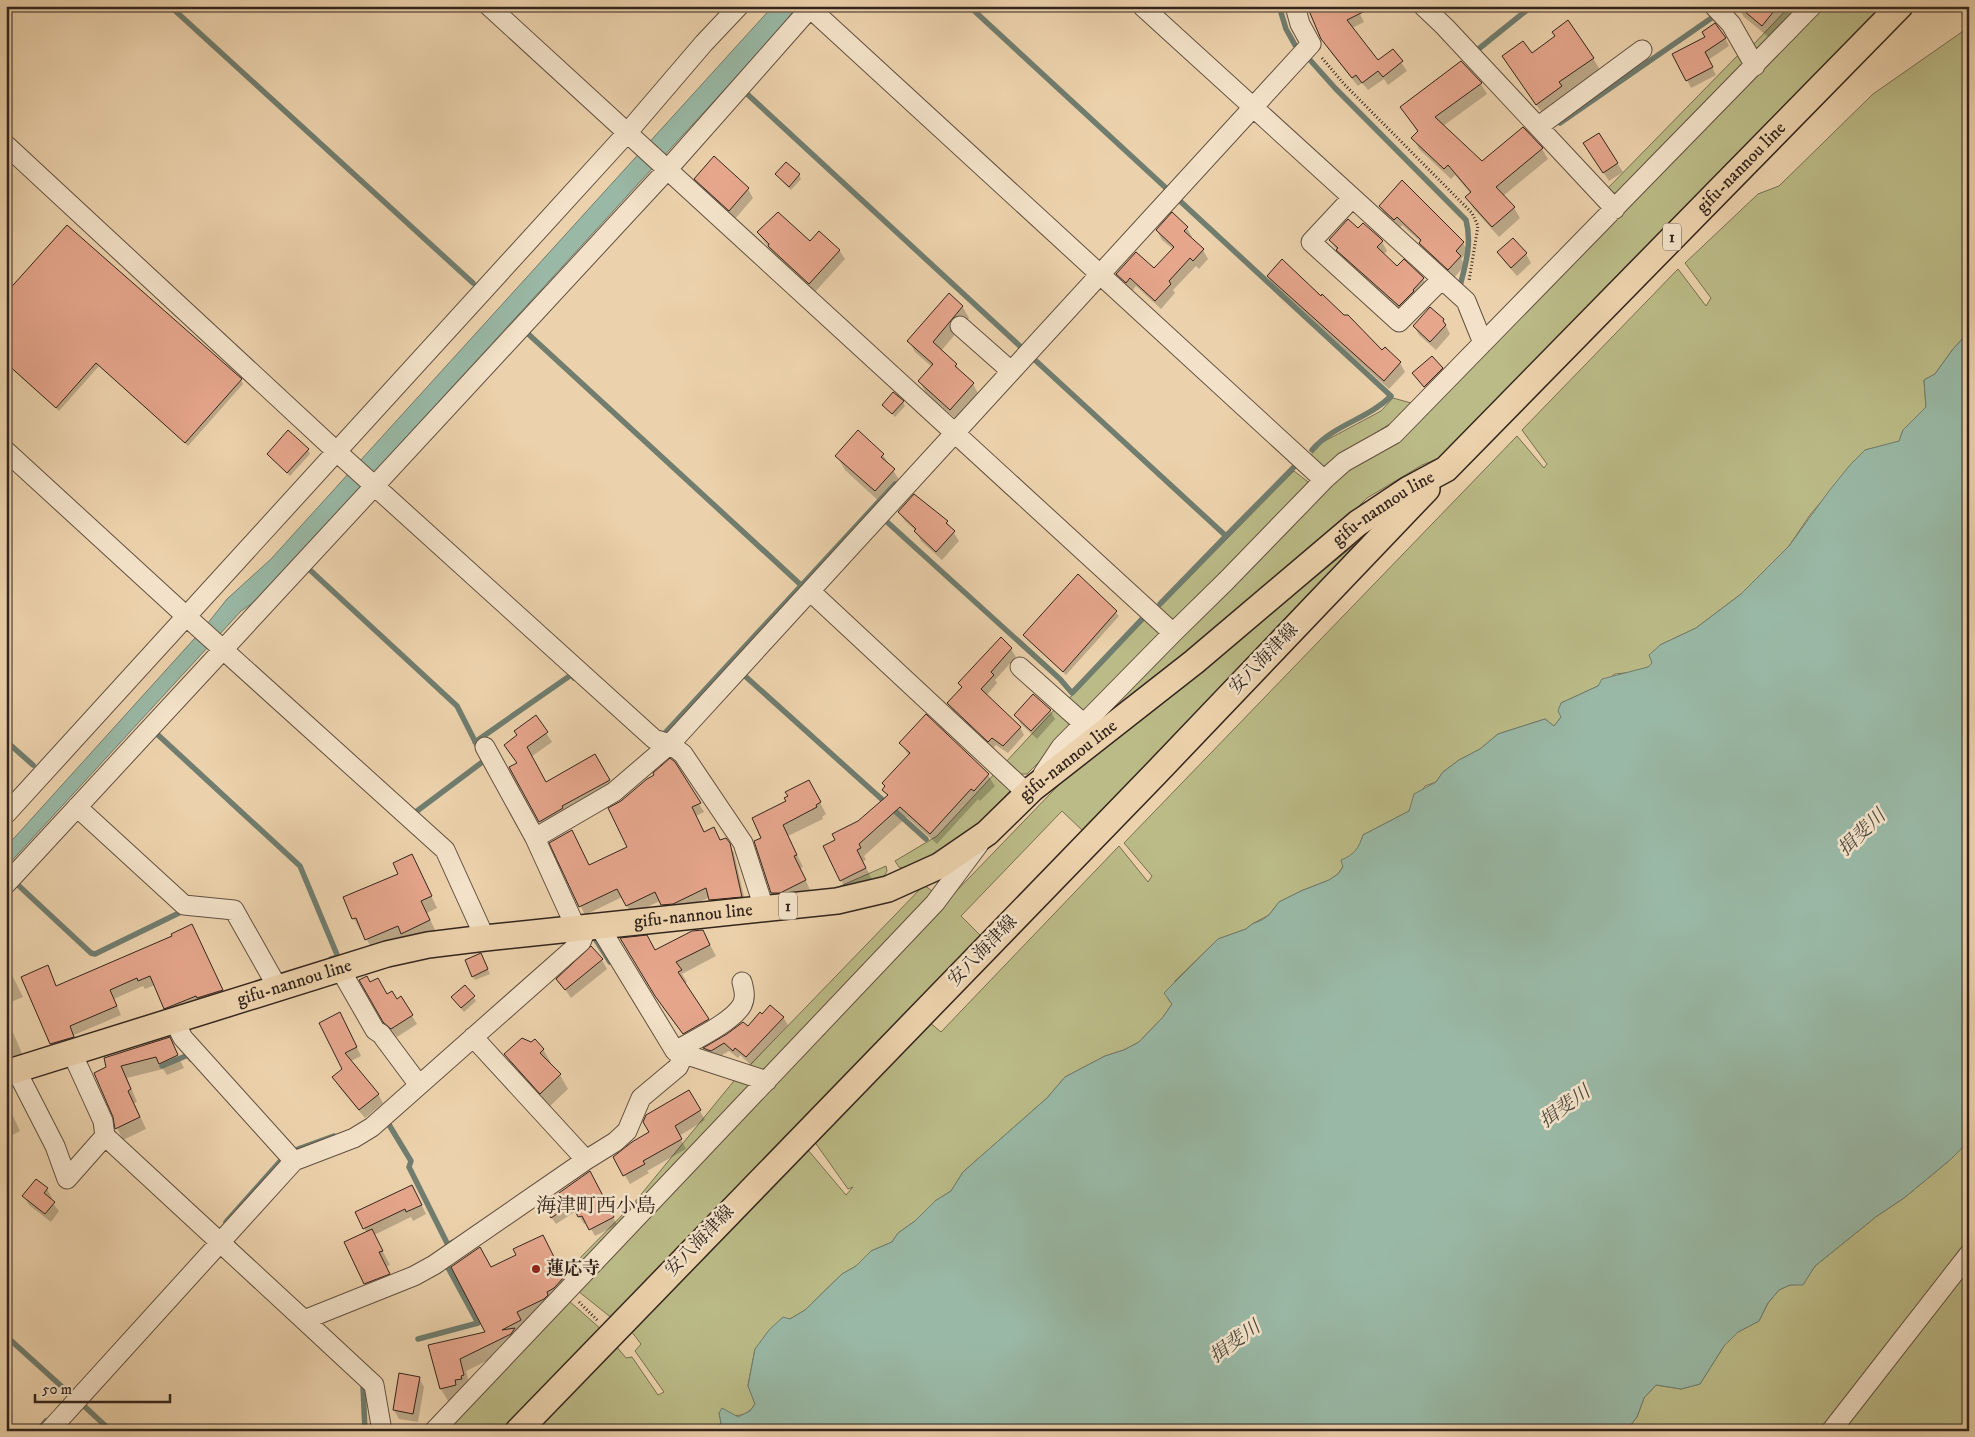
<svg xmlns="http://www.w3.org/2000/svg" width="1975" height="1437" font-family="'IM FELL DW Pica','Noto Serif JP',serif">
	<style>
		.green { fill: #bbbb87; stroke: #777052 }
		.water { fill: #99b8a5; stroke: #707d6f }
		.shadow { fill: #0003 }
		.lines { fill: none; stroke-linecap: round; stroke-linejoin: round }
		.stream { stroke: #707d6f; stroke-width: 5.5 }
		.building { fill: #e6a68c; stroke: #33251d }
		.minor-casing { stroke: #615041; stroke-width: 21 }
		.major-casing { stroke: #33251d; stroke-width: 28 }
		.path { stroke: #33251d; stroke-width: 3; stroke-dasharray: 1 2.5; stroke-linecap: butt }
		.minor { stroke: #f3e2c9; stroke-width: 19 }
		.major { stroke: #ecd2ac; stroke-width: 25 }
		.poi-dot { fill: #8f2418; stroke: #f3e2c9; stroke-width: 2 }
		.labels { text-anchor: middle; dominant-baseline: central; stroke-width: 5; stroke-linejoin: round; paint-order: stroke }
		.shield { fill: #f3e2c9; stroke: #6d5e51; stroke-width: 1 }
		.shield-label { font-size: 16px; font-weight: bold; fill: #33251d }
		.street-label { font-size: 18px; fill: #33251d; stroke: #f3e2c9 }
		.poi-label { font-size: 18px; font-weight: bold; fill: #33251d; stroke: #f3e2c9; text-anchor: start }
		.water-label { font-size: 19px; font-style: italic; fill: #4c4a3f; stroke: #f3e2c9 }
		.quarter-label { font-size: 20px; fill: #33251d; stroke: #f3e2c9 }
	</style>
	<rect width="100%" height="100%" fill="#ecd2ac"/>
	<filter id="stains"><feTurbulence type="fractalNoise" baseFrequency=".004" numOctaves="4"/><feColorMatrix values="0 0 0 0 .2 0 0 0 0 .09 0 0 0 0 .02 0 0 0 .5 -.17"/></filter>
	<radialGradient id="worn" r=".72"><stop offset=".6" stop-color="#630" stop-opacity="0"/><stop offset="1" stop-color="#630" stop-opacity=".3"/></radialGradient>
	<path class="green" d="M1790,6h11l-36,44 -11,1 -3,-4z
		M1824,6h60l-437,449 -25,10 -55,33 -51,51 -235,190 265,-272 55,-29z
		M1969,27v305l-16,17 -18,25 -11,6 2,27 -23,23 -4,12 -34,8 -55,65 -21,31 -48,48 -45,34 -36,17 -8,18 -4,4 -14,5 -19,2 -17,12 -37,17v14l-7,9 -9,-7 -47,15 -18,15 -21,11 -16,12 -7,10 -11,4 -16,25 -46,24 -4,13 -10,9 -11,17 -9,6 -28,11 -22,11 -10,13 -17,9 -6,5 -28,10 -43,42 -7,18 4,5 -9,13 -24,25 -15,8 -19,6 -40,21 -18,21 -84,74 -12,19 -16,10 -20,20 -17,12 -6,9 -21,9 -15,15 -14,8 -37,36 -15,9 -35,30 -7,36 7,19c-10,15 -20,12 -36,9l2,10 -7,8h-179l81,-85 10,12 6,-1 26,38 6,-3 -29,-41 6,-7 -10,-13 177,-181 38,45 7,-8 -5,2 -34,-48 114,-120 13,11 178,-186 29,36 4,-6 -28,-33 393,-407 27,32 3,-4 -25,-34 156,-161 28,37 5,-8 -26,-35 73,-69 21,-8 94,-92z
		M1741,52l4,17 -124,124h-10l-5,-3z
		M1393,398l18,5 5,4 -96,62 -12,-11 15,-16 58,-31z
		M1294,471l18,14 -132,136 -14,-1 -10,-9z
		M1385,520l-302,311 -21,-20 -101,105 21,21 -369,382 -35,-28 363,-384 139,-144 119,-91z
		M1146,617l13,11v11l-70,74h-12l-12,-12 8,-6z
		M1056,708l12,10 1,14 -42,42h-12l-11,-10z
		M997,771l12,11 2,10 -31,32 -36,27 -38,18 -7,-2 -4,-6 42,-25z
		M886,866l1,5 -4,7 -56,14z
		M924,885l8,6 -2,8 -160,169 -8,2 -12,-5z
		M738,1076l10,3 2,9 -162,176 -12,-2 58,-59z
		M1969,1141v102l-147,188h-196l11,-14 7,-19 12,-13 25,4 19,-5 24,-38 14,-14 21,-11 9,-18 11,-13 11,-5 13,-1 12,-18 62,-50 27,-18 46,-38z
		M1969,1261v170h-134z
		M569,1301l33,29 -97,101h-63z"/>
	<path class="water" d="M773,6h24l-17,23 -524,572 -15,10 -235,256v-20l198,-219 23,-29 44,-40z
		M1969,332v809l-19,19 -46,38 -27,18 -62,50 -12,19h-13l-11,5 -11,13 -9,18 -21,11 -14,14 -24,38 -19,5 -25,-4 -12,13 -7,19 -11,14h-912l7,-8 -2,-10 3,-5 16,9 12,-6 5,-7 -7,-18 7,-37 14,-19 14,-13 7,2 15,-9 37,-36 14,-8 15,-15 21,-9 6,-9 17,-12 20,-20 16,-10 12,-19 84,-74 18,-21 40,-21 19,-6 15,-8 24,-25 9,-13 -8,-11 54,-54 28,-10 6,-5 10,-4 7,-5 10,-13 22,-11 28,-11 9,-6 5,-7 -2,-7c13,-5 18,-12 22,-25l46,-24 5,-17 22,-12 7,-10 16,-12 21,-11 18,-15 47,-15 9,7 7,-9 -3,-6 3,-8 37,-17 4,-7 46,-12 4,-4 -3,-8 11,-10 36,-17 45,-34 48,-48 40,-55 21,-26 15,-15 34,-9 4,-11 23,-23 -2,-27 11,-6 18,-25z"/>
	<path class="shadow" d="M1356,6l8,16 -12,6 26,34 15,-11 14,20 -19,14 -4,-6 -16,11 -6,-7 -4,3 -26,-32 -14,-23z
		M1737,6h48l5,8 -19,25 -27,-22z
		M1725,38l4,8 -21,14 8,15 -25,13 -17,-34z
		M1532,55l61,3 7,12 -56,46 -41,-60z
		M1481,84l6,10 -44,32 39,37 41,-34 19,20 6,10 -45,37 11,12 6,10 -21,19 -26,-29 -6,-11 4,-3 -16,-19 -4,4 -32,-30 -6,-11 5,-5 -16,-26z
		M1590,152l27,11 6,9 -14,9z
		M776,175h23l2,4 -10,11z
		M696,179l52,10 5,9 -18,21 -34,-31z
		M1380,206l83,37 5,9 -7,7 4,6 -11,13 -29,-27 -4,-9 -19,-17 -2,3 -15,-13z
		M1187,228l5,9 -2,2 13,11 5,9 -9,10 -3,-3 -23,24 2,3 -14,16 -25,-23 -4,5 -9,-8 -6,-9 37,-4 19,-21 -11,-9 -5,-9z
		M1359,230l23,12 5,9 -4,4 14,13 26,11 5,8 -24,27 -61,-55 -13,-19z
		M758,233l52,9 29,8 6,9 -30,33 -41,-37z
		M1513,239l13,15 5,9 -14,13 -13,-15 -6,-9z
		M1268,277l53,21 61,54 18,11 5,9 -16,17 -115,-103z
		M6,295l235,85 2,4 -55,62 -89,-80 -40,45 -53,-47z
		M962,306l7,12 -28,33 15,14 5,8 12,11 6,11 -22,25 -31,-27 -6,-11 12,-15 -17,-15 -6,-11z
		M1443,320l7,14 -14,16 -17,-15 -5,-9z
		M1442,369l5,9 -17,17 -16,-21z
		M903,402l2,4 -10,11 -11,-12z
		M308,450l2,4 -20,22 -22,-21z
		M883,455l19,29 -19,21 -38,-35 -8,-14z
		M899,512l48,10 12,19 -17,19 -21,-19 -5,-10 -11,-10z
		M1078,576l41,40 -53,59 -42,-39z
		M1001,639l10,10 5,8 -21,23 2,3 -11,13 34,31 4,8 -16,18 -12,-8 -3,3 -40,-37 -4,-8 13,-15 -3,-4z
		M1050,710l5,9 -18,20 -16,-15 -5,-9z
		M926,716l62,59 7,11 -15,15 -2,-2 -41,45 -30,-27 -43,39 2,4 -3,1 9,19 -25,12 -23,-45 13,-6 51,-44 -4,-7 2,-2 -3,-4 26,-28 -8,-13z
		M536,717l16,25 -21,15 15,27 49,-28 19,34 -69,41 -34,-63 7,-4v-28z
		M674,763l30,49 -8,4 8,17 25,11 5,9 12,52 -31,3 -5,-11 -32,15 -11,1 -7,-12 -28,13 -10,-17 -37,18 -34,-72 38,24 40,-20 -7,-45z
		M815,793l11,21 -4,3 1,2 -35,17 15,31 -3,1 11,24 -32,13 -7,-12 -9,-55z
		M418,868l19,40 -10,5 9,19 -27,13 -4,-8 -32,14 -11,-21h-2l-6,-11 -9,-21z
		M192,926l35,73 -57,18 -15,-32 -10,4 -2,-3 -29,13 7,16 -47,20 4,11 -22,7 -5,-9 -4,-77 10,20 117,-50z
		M622,939l33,12 54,-8 7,13 -34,18 5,8 -3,2 31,47 -24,13 -28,-36z
		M483,959l7,15 -15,6 -2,-4z
		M602,960l5,9 -36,29 -13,-19z
		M11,973l12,24 -17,7v-29z
		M361,980l9,3 16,13 10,4 16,16 5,8 -20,13 -7,-6z
		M465,986l11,15 -12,11 -9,-11z
		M6,1016l17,40 -17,7z
		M783,1017l5,8 -37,40 -11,-10 -2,3 -9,-7 -13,8 -7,-3 -4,-7 23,-14z
		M345,1023l16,33 -10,5 27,33 5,9 -18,15 -26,-31 -5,-9 10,-9z
		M169,1038l15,30 -17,7 -4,-6 -36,9 10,24 -3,1 12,26 -23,11 -6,-12 -9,-60z
		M543,1049l8,14 -1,2 10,10 8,14 -19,18 -35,-38 -8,-14z
		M689,1092l16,28 -26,16 7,13 -39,22 2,2 -19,11 -16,-27 36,-24z
		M6,1101l14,30 -14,7z
		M594,1180l23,45 -22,11 -8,-14 -3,2 -8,-13 -20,13 -8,-11z
		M47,1189l5,9 -2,2 9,11 -8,11 -22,-17 -5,-9z
		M417,1196l9,18 -13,7 -2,-4 -37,18 16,30 -4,2 10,21 -23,9 -8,-14 2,-50 -3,-5z
		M549,1248l21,42 -52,56 -52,25 4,16 -8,10 -14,4 -7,-12 -11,-43 56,-13 5,-64z
		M419,1378l5,9 -6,35 -19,-3 -5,-9z"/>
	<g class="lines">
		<path class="stream" d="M170,6l303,277
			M969,6l197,182
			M1279,6l7,23 9,16
			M1476,51l56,-45
			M1310,60l25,28 131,132c6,23 0,43 -6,66
			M745,92l277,256 -3,4
			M1560,123l153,-106
			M1180,201l211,195c-23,23 -58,29 -79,54
			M525,331l276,254
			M1035,360l191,176 68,-69
			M886,521l174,158 12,14 73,-77
			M310,570l147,136 22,43
			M1160,604l66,-68
			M745,676l181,163
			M157,734l143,132 38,91 -7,2
			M664,734l231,-250
			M6,741l27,24
			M475,742l96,-67 3,3
			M417,811l68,-51
			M18,885l73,68 4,1 86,-42
			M596,940l14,22
			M162,1066l26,-11 3,4
			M388,1123l23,38 -2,6 39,78 5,-3
			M298,1149l36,-13
			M226,1222l57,-64 -2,-2
			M6,1336l64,58
			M418,1339l60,-16 -33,-61
			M363,1386l2,45
			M83,1405l28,26
			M37,1431l9,-10"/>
	</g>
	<path class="building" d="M1307,6h68l-28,14 31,40 15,-11 10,12 -20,16 -5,-6 -16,12 -6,-8 -4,3 -31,-39z
		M1738,6h40l-16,20z
		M1568,20l26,38 -35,24 3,4 -26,19 -34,-49 21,-15 9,12 23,-17 -3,-4z
		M1715,23l11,15 -21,14 8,15 -27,14 -14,-27 33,-17 -3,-5z
		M1461,61l21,22 -47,34 47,44 41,-34 20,21 -47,39 19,20 -23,20 -27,-30 6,-5 -23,-27 -4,4 -33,-31 7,-7 -18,-24z
		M1599,133l19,30 -15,10 -20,-30z
		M714,156l35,32 -20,23 -35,-32z
		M786,162l14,12 -11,13 -14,-13z
		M1402,180l62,62 -8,9 5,5 -13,14 -29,-27 2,-3 -24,-23 -3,3 -15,-14z
		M778,212l32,29 9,-10 21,19 -31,34 -41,-38 1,-2 -12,-12z
		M1172,212l16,15 -4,4 20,18 -11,12 -3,-3 -21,23 2,3 -16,17 -25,-23 -4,5 -10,-9 20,-22 18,16 20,-21 -18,-17z
		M1348,219l10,9 5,-5 16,14 4,4 -6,6 20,19 7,-7 20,19 -11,12 1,1 -15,15 -63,-56 2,-2 -9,-8z
		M67,225l175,154 -57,64 -89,-80 -40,45 -50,-45v-70z
		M1513,238l14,15 -16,15 -14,-16z
		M1282,259l39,37 1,-2 22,21h4l34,35 3,-3 16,15 -17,19 -117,-105z
		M949,293l14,13 -30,36 24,22 -2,2 19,17 -24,27 -32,-29 15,-17 -26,-23z
		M1430,307l14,12 -1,2 3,4 -16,17 -17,-16z
		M1432,356l11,12 -19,19 -12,-14z
		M893,392l11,9 -12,13 -10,-9z
		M288,430l21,19 -22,24 -20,-19z
		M858,430l26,24 -3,3 14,12 -20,22 -40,-35z
		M914,494l34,27 -2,2 9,8 -19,21 -22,-21 2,-2 -18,-17z
		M1078,574l39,37 -54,61 -40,-37z
		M1001,637l11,11 -21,24 3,3 -13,14 40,38 -18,19 -11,-8 -4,4 -41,-39 15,-16 -4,-4z
		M1033,694l18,16 -20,21 -17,-16z
		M926,714l63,60 -15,17 -3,-2 -41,45 -30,-27 -41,37 2,4 -4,2 9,18 -26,13 -17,-35 12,-6 -3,-6 26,-13 30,-26 -6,-5 3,-4 -3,-3 28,-30 -11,-10z
		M536,715l12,17 -21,15 19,35 49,-28 15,26 -48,26 1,2 -24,14 -30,-55 8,-4 -13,-18 13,-10 -3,-4z
		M670,758l5,4 26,41 -9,4 12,25 10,-5 6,13 6,-2 4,5 12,54 -33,3 -3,-12 -33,16 -12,1 -6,-13 -29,14 -9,-17 -38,18 -30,-64 23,-13 17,35 38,-18 -19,-39 13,-7 26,-22 7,-4 -1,-2z
		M809,780l12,22 -5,3 1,2 -34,18 14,30 -3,1 12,24 -26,13h-9l-17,-52 7,-3 -9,-20 34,-17 -2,-3 4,-2 -3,-4z
		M412,854l20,42 -11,5 9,19 -29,14 -3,-8 -33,14 -9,-22 -4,1 -9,-22 55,-23 -5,-11z
		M192,924l31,66 -26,8 -1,-2 -32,13 -14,-33 -12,5 -1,-3 -27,12 7,16 -47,20 4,11 -24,7 -29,-67 27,-12 8,21 116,-50 -1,-2z
		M703,930l7,15 -34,17 6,8 -4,2 31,47 -26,15 -28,-38 -35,-58 27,-3 8,15 37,-19z
		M591,946l12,13 -38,31 -9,-11z
		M481,953l7,16 -16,8 -7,-17z
		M367,976l3,6 8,-4 9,16 5,-3 5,8 4,-3 12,19 -22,14 -8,-7 -24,-42z
		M465,985l10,11 -14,12 -10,-11z
		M770,1005l14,12 -38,40 -11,-9 -2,3 -9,-8 -13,8 -8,-3 24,-14 16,-12 5,4 12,-14 2,2z
		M340,1012l17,35 -12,6 34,41 -20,16 -27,-33 10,-8 -23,-46z
		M170,1037l8,18 -19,9 -3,-7 -35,9 10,23 -3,2 12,26 -25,12 -2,-12 -19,-44 12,-6 -2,-9z
		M522,1038l9,4 4,-3 9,10 -4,4 21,21 -21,20 -36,-40z
		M689,1090l12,20 -26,16 7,13 -39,22 2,3 -22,12 -10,-19 19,-15 17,-10 -6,-10 3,-7z
		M590,1171l24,46 -25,13 -7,-14 -4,1 -6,-13 -21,14 -9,-13z
		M36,1179l12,9 -4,5 11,9 -10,12 -23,-18z
		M412,1185l10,20 -16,7 -1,-3 -42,20 -8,-17z
		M372,1229l11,22 -4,1 11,22 -26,10 -20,-42z
		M543,1235l21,42 -10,11 -7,4 1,3 -4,4 -27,13 4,8 -19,10 13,-2 -4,6 -51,25 4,16 -3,1 1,3 -7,1 1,5 -16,4 -12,-44 57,-13 -34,-65 29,-20 11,20 25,-12 -3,-6z
		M399,1373l21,4 -7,37 -20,-4z"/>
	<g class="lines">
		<defs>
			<path id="minor" d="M489,6l684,627
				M1142,6l324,295 17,42
				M1423,6l22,21 170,182
				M1714,6l17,18 24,42
				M811,9l513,471
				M1539,126l103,-76
				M6,145l331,307 317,287 16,5 13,10 60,89 21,65
				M1352,198l-41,44 88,80 43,-43
				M960,326l51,45
				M6,451l181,166 258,233 40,88
				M810,591l218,203
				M1020,667l64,57
				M485,747l50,91
				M1043,774l18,-27 112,-114 53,-52 99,-102 19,-17 50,-28 418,-428
				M77,807l107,98 50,5 44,78
				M6,814l621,-681 77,-90 35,-37
				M6,884l661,-714 145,-164
				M599,926l76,125 92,30
				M576,928l-41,-90 79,-46 56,-48 641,-700 -11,-20 -5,-18
				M340,969l35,61 6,4 38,51
				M174,1021l9,17 111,123
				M675,1051c17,-10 58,-29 67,-46 4,-8 2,-15 0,-23
				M72,1053l31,68 2,15 199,184 110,-44 20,-11 152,-105 -113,-123
				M16,1070l39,76 12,33 38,-43
				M586,1160l29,-18 12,-11 14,-33 37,-31 6,-13
				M304,1320l70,65 8,46
				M49,1431l245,-270 60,-23 18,-11 209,-185 6,-15
				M434,1431l501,-528 44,-59
				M1831,1431l138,-177"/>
			<g id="major">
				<path id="s1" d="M6,1073l381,-119 41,-9 57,-7 352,-37 51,-12 51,-23 48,-33 45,-44 162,-127 164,-139 51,-34 37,-20 454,-463"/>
				<path d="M518,1431l637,-657 272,-285"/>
			</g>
		</defs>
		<use href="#minor" class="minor-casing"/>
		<use href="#major" class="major-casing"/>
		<path class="path" d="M1322,58l22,26 128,129 6,13 -9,55
			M579,1302l19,19"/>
		<use href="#minor" class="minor"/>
		<use href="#major" class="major"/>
	</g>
	<circle class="poi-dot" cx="536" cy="1269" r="5"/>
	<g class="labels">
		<g class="shield">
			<rect x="1663" y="223.5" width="18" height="27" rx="4"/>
			<rect x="779" y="892.5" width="18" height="27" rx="4"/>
		</g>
		<g class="shield-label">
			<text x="1672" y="237">1</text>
			<text x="788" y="906">1</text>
		</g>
		<g class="street-label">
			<text stroke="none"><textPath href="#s1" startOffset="2028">gifu-nannou line</textPath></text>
			<text stroke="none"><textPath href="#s1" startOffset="1532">gifu-nannou line</textPath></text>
			<text transform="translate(1264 659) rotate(-46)">安八海津線</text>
			<text stroke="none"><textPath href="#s1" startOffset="1128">gifu-nannou line</textPath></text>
			<text stroke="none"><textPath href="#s1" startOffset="708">gifu-nannou line</textPath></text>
			<text transform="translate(983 951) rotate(-46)">安八海津線</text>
			<text stroke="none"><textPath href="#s1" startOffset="302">gifu-nannou line</textPath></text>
			<text transform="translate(700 1241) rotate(-46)">安八海津線</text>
		</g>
		<g class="poi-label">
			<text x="546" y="1269">蓮応寺</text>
		</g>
		<g class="water-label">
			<text transform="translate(1862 833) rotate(-44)">揖斐川</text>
			<text transform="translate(1565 1107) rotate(-36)">揖斐川</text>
			<text transform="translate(1235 1342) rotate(-36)">揖斐川</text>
		</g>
		<g class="quarter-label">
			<text x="596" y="1206">海津町西小島</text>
		</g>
	</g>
	<rect width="1975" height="1437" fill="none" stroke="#ecd2ac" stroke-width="25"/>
	<rect x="8" y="8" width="1960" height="1422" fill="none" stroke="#33251d" stroke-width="2.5"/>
	<rect x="12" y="12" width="1950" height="1412" fill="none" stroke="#33251d"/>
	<path d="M35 1394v8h135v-8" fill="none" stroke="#33251d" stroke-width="2.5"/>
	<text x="42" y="1394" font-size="15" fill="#33251d" stroke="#f3e2c9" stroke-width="4" paint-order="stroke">50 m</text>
	<rect width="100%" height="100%" filter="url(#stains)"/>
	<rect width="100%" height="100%" fill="url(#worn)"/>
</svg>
